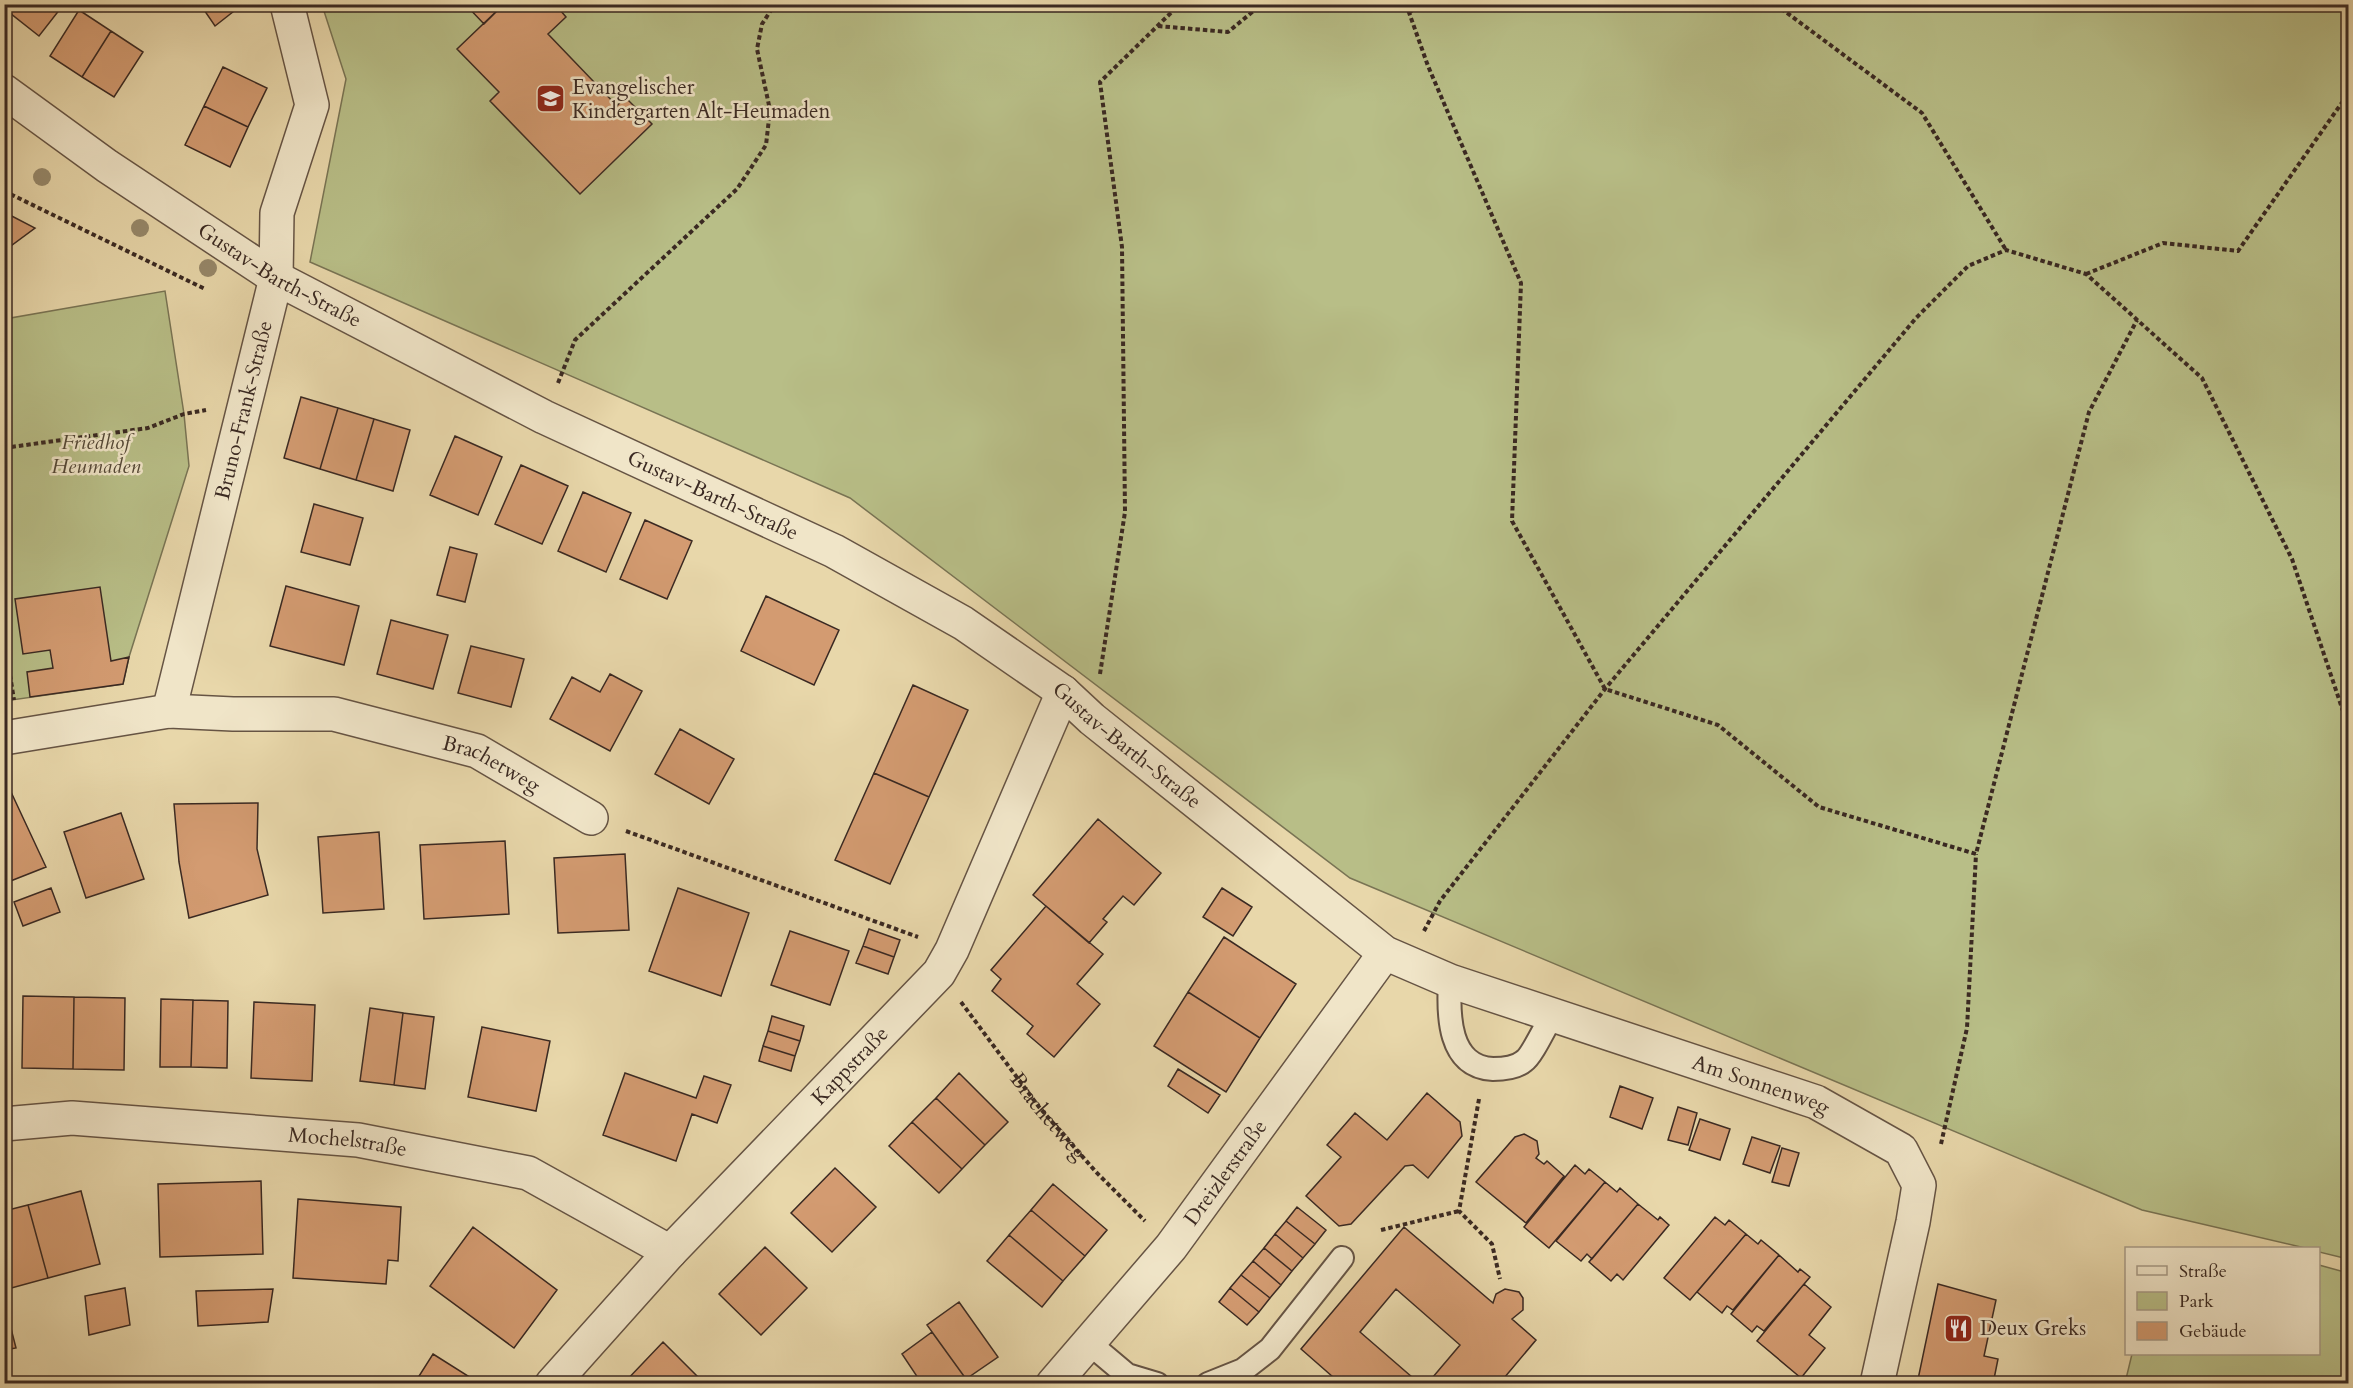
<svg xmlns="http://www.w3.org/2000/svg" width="2353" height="1388" font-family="Cardo,serif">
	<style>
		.green { fill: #b8be87; stroke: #797454; stroke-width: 1.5 }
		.building { fill: #d39b71; stroke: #3a2922; stroke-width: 1.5 }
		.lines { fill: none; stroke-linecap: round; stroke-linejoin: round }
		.service-casing { stroke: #665444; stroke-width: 26 }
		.minor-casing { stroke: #665444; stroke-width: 36 }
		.path { stroke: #3a2922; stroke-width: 4; stroke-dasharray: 4.5 3; stroke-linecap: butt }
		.service { stroke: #f0e5c8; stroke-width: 22 }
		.minor { stroke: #f0e5c8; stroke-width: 33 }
		.tree { fill: #96886a }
		.labels { text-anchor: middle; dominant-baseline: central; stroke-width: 5; stroke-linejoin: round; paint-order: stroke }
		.poi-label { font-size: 21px; fill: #3a2922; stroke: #f0e5c8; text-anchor: start }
		.street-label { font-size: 21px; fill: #3a2922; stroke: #f0e5c8 }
		.park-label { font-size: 21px; font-style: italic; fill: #534736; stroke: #f0e5c8 }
	</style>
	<rect width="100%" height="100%" fill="#e8d7aa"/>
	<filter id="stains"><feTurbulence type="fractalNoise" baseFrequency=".00333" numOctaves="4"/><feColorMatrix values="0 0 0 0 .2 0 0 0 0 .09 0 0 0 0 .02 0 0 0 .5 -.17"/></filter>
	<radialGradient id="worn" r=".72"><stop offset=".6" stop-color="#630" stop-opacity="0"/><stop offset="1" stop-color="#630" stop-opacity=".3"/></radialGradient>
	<path class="green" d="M322,5h2026v1254l-29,-7 -1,-4h-13l-163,-38 -792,-332 -500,-380 -540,-236 36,-183z
		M165,291l19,123 5,52 -60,191 -6,27 -118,17v-382z
		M2319,1265l29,8v110h-223l7,-29h186z"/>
	<path class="building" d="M17,4h47l-25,32 -29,-23z
		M200,4h43l-28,22z
		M465,4h39l-20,20z
		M504,4h51l11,13 -18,17 69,72 8,-9 27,27 -72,70 -90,-93 9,-9 -42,-43z
		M79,10l32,21 -29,46 -32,-21z
		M111,31l32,21 -29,45 -32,-20z
		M223,67l44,21 -19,39 -44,-21z
		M204,106l44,21 -18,40 -45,-22z
		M4,212l31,16 -31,23z
		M301,397l37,11 -18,61 -36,-11z
		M338,408l36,11 -18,61 -36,-11z
		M374,419l36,11 -17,61 -37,-11z
		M455,436l47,21 -24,58 -48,-20z
		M521,465l47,21 -26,58 -47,-20z
		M583,492l48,21 -25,59 -48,-21z
		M314,504l49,14 -13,47 -49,-13z
		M645,520l47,21 -25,58 -47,-20z
		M450,547l27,7 -12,48 -28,-7z
		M286,586l73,20 -15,59 -74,-19z
		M100,587l11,74 18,-4 -6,27 -93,13 -3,-25 26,-4 -3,-18 -27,4 -8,-55z
		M766,596l73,34 -25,55 -73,-34z
		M391,620l57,15 -15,54 -56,-15z
		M471,646l53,13 -13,48 -53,-14z
		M610,674l32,17 -32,60 -60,-32 22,-42 28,15z
		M913,685l55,25 -39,87 -55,-24z
		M680,729l54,30 -25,45 -54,-30z
		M874,773l55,24 -39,87 -55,-24z
		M11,792l35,75 -38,15 -4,-7v-80z
		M258,803l-1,46 11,46 -79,23 -10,-56 -5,-58z
		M121,813l23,66 -58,19 -22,-66z
		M1098,819l63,54 -27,32 -11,-9 -20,23 4,3 -18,21 -56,-48z
		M379,832l5,77 -61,4 -5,-76z
		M505,841l4,73 -85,5 -4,-74z
		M625,854l4,76 -71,3 -4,-75z
		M51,888l9,24 -37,14 -9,-24z
		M678,888l71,25 -28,83 -72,-25z
		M1222,888l30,19 -19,29 -30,-19z
		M1046,906l57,48 -26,30 23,20 -46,53 -27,-23 6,-8 -41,-35 9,-12 -10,-9z
		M869,929l31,11 -6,17 -31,-11z
		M790,931l59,20 -19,54 -59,-20z
		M1224,937l72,47 -36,54 -72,-46z
		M863,946l31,11 -6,17 -32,-11z
		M1188,992l72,46 -34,54 -72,-46z
		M23,996l51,1 -1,72 -51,-1z
		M74,997l51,1 -1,72 -51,-1z
		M161,999l32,1 -2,67h-31z
		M193,1000l35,1 -1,67 -36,-1z
		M254,1002l61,3 -3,76 -61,-3z
		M370,1008l33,5 -9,72 -34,-4z
		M403,1013l31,4 -9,72 -31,-4z
		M772,1016l32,10 -4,15 -32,-10z
		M482,1027l68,14 -14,70 -68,-14z
		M768,1031l32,10 -5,15 -32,-10z
		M763,1046l32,10 -4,15 -32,-10z
		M1178,1069l42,26 -12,18 -40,-27z
		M625,1073l71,25 8,-22 27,9 -14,38 -25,-9 -16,47 -73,-26z
		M959,1073l49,49 -23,23 -49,-47z
		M1620,1086l33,12 -11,31 -32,-12z
		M1427,1093l33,29 2,14 -34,42 -15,-13 -8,1 -54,58 -12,2 -33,-30 35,-39 -14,-12 28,-32 32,27z
		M936,1098l49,47 -23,24 -50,-47z
		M1678,1107l19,6 -9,32 -20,-5z
		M1700,1119l30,10 -10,31 -31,-10z
		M912,1122l50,47 -23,24 -50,-47z
		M1524,1134l13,7 2,13 -3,4 8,6 3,-3 17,15 -38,47 -50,-41 39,-45z
		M1752,1137l28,9 -10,27 -27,-9z
		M1782,1148l17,5 -10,33 -17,-4z
		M1575,1165l10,9 4,-5 16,13 -56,66 -25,-21z
		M835,1168l41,39 -44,45 -41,-39z
		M261,1181l2,73 -103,3 -2,-73z
		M1605,1182l12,10 3,-4 18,16 -46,55 -5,-5 -6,7 -25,-20z
		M1053,1184l54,46 -22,26 -54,-46z
		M81,1191l19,73 -52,14 -20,-73z
		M298,1199l103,8 -3,54 -10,-1 -2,24 -93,-6z
		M1638,1204l20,16 2,-3 9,8 -46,55 -6,-6 -6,7 -22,-19z
		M28,1205l20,73 -44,12v-79z
		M1297,1207l29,23 -11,14 -29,-23z
		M1031,1210l54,46 -22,25 -54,-46z
		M1715,1217l10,8 4,-5 17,14 -56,66 -26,-22z
		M1286,1221l29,23 -12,14 -28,-24z
		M473,1227l84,63 -43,58 -84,-62z
		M1404,1227l89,76 3,-9 9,-5 14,3 4,6v12l-11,9 24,21 -37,44h-72l33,-39 -64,-56 -36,43 60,52h-79l-40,-35z
		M1275,1234l28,24 -11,13 -28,-23z
		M1746,1234l12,10 3,-4 18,15 -46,55 -6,-4 -5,7 -25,-21z
		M1009,1235l54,46 -21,26 -55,-46z
		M765,1247l42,41 -46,47 -42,-41z
		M1264,1248l28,23 -11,14 -28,-24z
		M1779,1255l19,17 2,-3 10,8 -46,54 -7,-5 -5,6 -21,-18z
		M1253,1261l28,24 -11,13 -29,-23z
		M1241,1275l29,23 -11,14 -29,-24z
		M1804,1284l27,23 -22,28 16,13 -24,30 -44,-37z
		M1938,1284l58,16 -12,56 14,3 -5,25h-76z
		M125,1288l5,37 -41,10 -4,-39z
		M1230,1288l29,24 -12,13 -28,-23z
		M273,1289l-5,33 -70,4 -2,-35z
		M959,1302l39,55 -32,22 -39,-54z
		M4,1309h2l10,39 -12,2z
		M932,1332l34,47 3,5h-47l-20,-30z
		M663,1342l42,42h-82z
		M433,1354l43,27 -1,3h-61z"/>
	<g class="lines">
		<defs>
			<path id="service" d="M1450,981c-2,33 -2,86 43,88 10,0 23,-1 31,-8 8,-5 23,-38 29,-47
				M1089,1343l38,32 30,9
				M1208,1384l35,-14 27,-21 72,-91"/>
			<g id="minor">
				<path id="s2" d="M4,91l103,75 169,112 268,139 290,134 129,72 100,69 29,27 293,234 65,28 366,121 85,48 18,35 -6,37 -36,162"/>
				<path id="s3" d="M169,711l107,-433 1,-65 35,-108 -25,-101"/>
				<path id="s4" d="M4,738l165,-27 64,3h101l143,37 114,67"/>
				<path id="s5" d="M4,1124l68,-6 286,22 170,33 142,79"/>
				<path id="s6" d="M552,1384l118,-132 269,-279 13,-23 111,-258"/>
				<path id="s7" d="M1053,1384l118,-137 214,-294"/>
			</g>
		</defs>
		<use href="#service" class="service-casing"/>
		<use href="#minor" class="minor-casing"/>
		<g class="path">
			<path d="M1406,4l22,62 93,217 -9,238 93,168 113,36 101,82 157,47 113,-442 48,-92"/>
			<path d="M1775,4l147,109 84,137"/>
			<path d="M1409,13l10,-9"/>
			<path d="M1158,26l70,6 34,-28"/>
			<path d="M4,191l201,98"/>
			<path d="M2086,274l77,-31 75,8 110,-157"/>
			<path d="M558,383l17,-43 162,-151 29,-44 4,-35 -13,-61 5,-25 13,-20"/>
			<path d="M4,448l144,-20 36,-14 22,-4"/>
			<path d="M4,638l10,62"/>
			<path d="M1100,674l25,-162 -3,-265 -22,-165 80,-78"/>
			<path d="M626,831l292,106"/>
			<path d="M1424,931l16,-30 165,-212 311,-371 52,-52 38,-16 80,24 116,104 90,181 56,167"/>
			<path id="s1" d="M961,1002l78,105 57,65 49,49"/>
			<path d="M1479,1099l-20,112 33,33 8,35"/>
			<path d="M1941,1144l26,-116 9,-174"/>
			<path d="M1381,1230l78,-19"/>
		</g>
		<use href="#service" class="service"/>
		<use href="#minor" class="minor"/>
	</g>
	<g class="tree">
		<circle cx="42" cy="177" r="9"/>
		<circle cx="140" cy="228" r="9"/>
		<circle cx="208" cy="268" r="9"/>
	</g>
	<defs>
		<symbol id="school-square" viewBox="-11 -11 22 22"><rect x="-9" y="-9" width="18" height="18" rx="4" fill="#8f2418" stroke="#f0e5c8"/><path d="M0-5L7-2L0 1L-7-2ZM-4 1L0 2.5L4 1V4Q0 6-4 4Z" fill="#fff"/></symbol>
		<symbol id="restaurant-square" viewBox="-11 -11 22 22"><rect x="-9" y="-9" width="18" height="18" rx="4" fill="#8f2418" stroke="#f0e5c8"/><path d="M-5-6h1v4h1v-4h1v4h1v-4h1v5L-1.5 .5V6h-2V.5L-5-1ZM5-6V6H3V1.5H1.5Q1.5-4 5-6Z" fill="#fff"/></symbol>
	</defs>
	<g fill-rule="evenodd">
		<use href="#school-square" x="534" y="82" width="33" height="33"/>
		<use href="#restaurant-square" x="1942" y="1312" width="33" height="33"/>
	</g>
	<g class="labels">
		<g class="poi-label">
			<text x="572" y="87">Evangelischer<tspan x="572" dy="24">Kindergarten Alt-Heumaden</tspan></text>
			<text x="1980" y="1328">Deux Greks</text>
		</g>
		<g class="street-label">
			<text stroke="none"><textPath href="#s2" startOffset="332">Gustav-Barth-Straße</textPath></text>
			<text stroke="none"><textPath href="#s3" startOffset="310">Bruno-Frank-Straße</textPath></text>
			<text stroke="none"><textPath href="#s2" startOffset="818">Gustav-Barth-Straße</textPath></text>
			<text stroke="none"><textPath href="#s2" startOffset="1304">Gustav-Barth-Straße</textPath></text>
			<text stroke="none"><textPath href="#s4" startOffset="498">Brachetweg</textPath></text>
			<text stroke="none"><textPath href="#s6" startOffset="436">Kappstraße</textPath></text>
			<text stroke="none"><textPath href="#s2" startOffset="2034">Am Sonnenweg</textPath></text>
			<text stroke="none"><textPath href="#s1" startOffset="144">Brachetweg</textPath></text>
			<text stroke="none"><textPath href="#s5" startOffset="345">Mochelstraße</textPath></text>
			<text stroke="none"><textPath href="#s7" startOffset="273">Dreizlerstraße</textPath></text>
		</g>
		<g class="park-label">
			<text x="96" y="442">Friedhof<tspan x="96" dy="24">Heumaden</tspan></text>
		</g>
	</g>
	<rect width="2353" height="1388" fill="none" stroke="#e8d7aa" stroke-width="24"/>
	<rect x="6" y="6" width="2341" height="1376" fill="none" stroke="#3a2922" stroke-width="3"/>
	<rect x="12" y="12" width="2329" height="1364" fill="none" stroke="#3a2922" stroke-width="1.5"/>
	<rect x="2125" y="1247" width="195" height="108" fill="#f0e5c8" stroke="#a79a86" stroke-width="1.5"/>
	<rect x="2137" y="1266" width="30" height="9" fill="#f0e5c8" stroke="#a79a86" stroke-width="1.5"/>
	<text x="2179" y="1277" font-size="18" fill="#3a2922">Straße</text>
	<rect x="2137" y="1292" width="30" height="18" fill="#b8be87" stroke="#a79a86" stroke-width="1.5"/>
	<text x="2179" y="1307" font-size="18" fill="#3a2922">Park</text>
	<rect x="2137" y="1322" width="30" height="18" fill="#d39b71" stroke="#a79a86" stroke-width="1.5"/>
	<text x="2179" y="1337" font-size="18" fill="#3a2922">Gebäude</text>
	<rect width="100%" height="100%" filter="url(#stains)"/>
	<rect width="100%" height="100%" fill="url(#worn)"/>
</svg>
